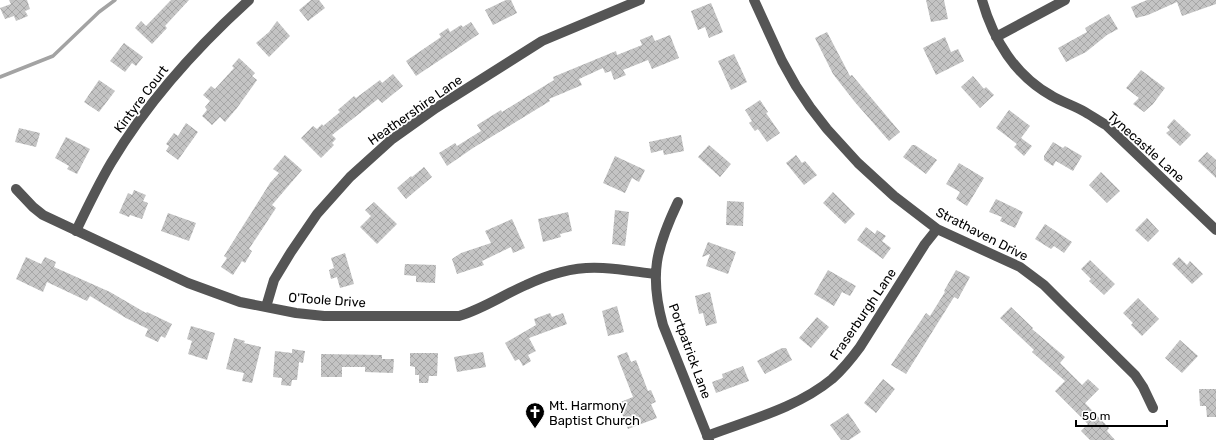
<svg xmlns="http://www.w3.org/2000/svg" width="1216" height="440" font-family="Rubik,sans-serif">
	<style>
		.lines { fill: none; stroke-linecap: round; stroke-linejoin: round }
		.stream { stroke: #a3a3a3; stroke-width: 3.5 }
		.building { fill: url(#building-cross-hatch) }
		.minor { stroke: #555; stroke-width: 10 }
		.labels { text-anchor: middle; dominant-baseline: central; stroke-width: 3.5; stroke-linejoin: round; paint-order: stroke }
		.street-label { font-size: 13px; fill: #000; stroke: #fff }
		.poi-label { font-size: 13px; fill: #000; stroke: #fff; text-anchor: start }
	</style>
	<defs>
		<pattern id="building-cross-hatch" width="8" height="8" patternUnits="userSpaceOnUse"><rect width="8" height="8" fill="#c4c4c4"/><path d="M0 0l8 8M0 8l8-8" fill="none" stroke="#a7a7a7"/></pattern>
	</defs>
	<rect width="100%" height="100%" fill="#fff"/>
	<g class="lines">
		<path class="stream" d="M0,77l53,-21 46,-44 16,-12"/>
	</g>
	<path class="building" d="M9,0h18l3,9 -5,2 3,5 -12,5 -2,-5 -9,3 -5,-11 11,-4z
		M171,0h18l-24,26 2,2 -15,16 -17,-16 6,-7 5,5z
		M311,0h8l6,8 -17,13 -9,-11z
		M506,0h5l6,13 -24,12 -8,-15z
		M926,0h18l4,19 -17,3z
		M1147,0h69v4l-34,12 -5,-14 -29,13 -12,3 -5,-11z
		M711,3l12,29 -14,6 -4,-11 -7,3 -7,-19z
		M1109,14l9,15 -11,6 -21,17 -20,10 -8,-14 29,-16 -2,-4z
		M277,21l13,15 -21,21 -13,-14 13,-11z
		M471,22l8,12 -63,42 -10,-15 35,-24 -2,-3 9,-6 2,4 11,-7 2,2z
		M827,32l23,44 2,-1 48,57 -11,9 -35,-40 -21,-27 -18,-36z
		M652,35l3,6 15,-6 9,23 -27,11 -4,-9 -25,10 3,5 -12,5 -3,-9 -6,2 -2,-5 -24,11 3,6 -33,14 1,2 -77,47 -26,18 -8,-13 16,-10 2,3 24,-15 -4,-6 24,-15 1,2 52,-32 -1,-3 63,-26 1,4 25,-10 -2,-5z
		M945,37l6,15 7,-3 6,12 -28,14 -13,-27z
		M124,43l19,14 -7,9 -4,-3 -7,9 -15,-11z
		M734,54l13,28 -16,8 -13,-29z
		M239,58l16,15 -3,3 5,4 -20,28 -12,14 -5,-5 -8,8 -10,-9 5,-6 -2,-3 5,-6 -7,-6 8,-9 4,3 19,-21 -2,-2z
		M1141,70l24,18 -12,16 -9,8 -11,-8 6,-6 -13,-10z
		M393,74l10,12 -21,17 -4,-4 -46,36 4,4 -4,4 2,2 -13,13 -20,-20 12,-12 4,3 5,-5 1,2 17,-14 -2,-2 16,-14 2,2 24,-18 2,3z
		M973,76l11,13 2,-2 8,8 -14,13 -19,-21z
		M99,80l16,11 -16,21 -15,-10z
		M760,100l8,12 -2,1 14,20 -13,9 -9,-13 -3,2 -6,-8 3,-2 -7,-11z
		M1009,110l21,16 -9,12 11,8 -8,10 -10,-9 3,-3 -21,-16z
		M1174,119l17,16 -11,11 -14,-13 4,-3 -3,-3z
		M186,123l12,9 -20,28 -12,-9 3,-5 -3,-2 8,-11 4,3z
		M19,128l21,5 -4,14 -21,-5z
		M681,135l3,16 -20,4 -1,-5 -12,3 -2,-11z
		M66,137l24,12 -13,25 -10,-5 2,-3 -14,-8z
		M1053,142l10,6 2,-2 17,10 -9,15 -17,-10 -3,5 -9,-6v-4z
		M709,145l22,19 -11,13 -22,-20z
		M912,145h3l22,15 -11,14 -23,-17z
		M1207,152l9,8v18l-18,-17z
		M285,155l17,15 -30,35 4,3 -27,41 3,2 -7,12 -3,-2 -9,14 -12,-8 6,-9 -3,-2 46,-73 9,-10 -6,-4z
		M796,155l6,8 3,-2 12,14 -13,10 -18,-22z
		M615,156l30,14 -6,12 -7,-4 -7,15 -22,-10z
		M959,163l25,15 -17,28 -11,-7 4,-7 -14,-8z
		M424,167l8,10 -26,22 -9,-11 14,-12 1,1z
		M1101,172l19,19 -13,12 -18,-18z
		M134,190l12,5 -3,6 5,2 -6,16 -12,-4 -1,2 -10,-4 9,-20 4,2z
		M833,192l22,22 -10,10 -22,-21z
		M996,199l27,13 -8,16 -15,-7 2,-4 -13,-5z
		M727,201l17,1 -1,24 -17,-1z
		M374,202l23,22 -20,20 -17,-17 11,-11 -6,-6z
		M615,210l14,2 -4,34 -13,-2z
		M568,212l4,19 -12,3 1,3 -18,5 -5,-23z
		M168,213l28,10 -7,18 -28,-10z
		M1147,218l12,13 -11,11 -13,-12z
		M512,219l13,29 -12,5 -2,-6 -29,14 2,4 -27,9 -5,-15 9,-6 30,-10 -6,-12z
		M1045,224l27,18 -8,11 -10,-7 -3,3 -16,-10z
		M866,227l9,7 2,-4 9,6 -4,5 9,7 -8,11 -26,-19z
		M708,242l28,10 -8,22 -22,-8 4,-12 -8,3z
		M345,253l9,31 -14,4 -3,-11 -6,2 -2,-9 5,-2 -3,-10z
		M26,257l15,7 4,-7 11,5 -2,5 56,25 36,21 1,-1 25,12 -7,14 -4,-2 -3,6 -13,-6 3,-7 -22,-11 -36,-22 -3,5 -40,-19 -4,10 -27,-13z
		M1179,257l8,8 3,-4 13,13 -11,10 -20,-20z
		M1090,260l25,24 -11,11 -15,-14 2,-2 -10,-10z
		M405,264l31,1 -1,18 -19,-1v-6l-12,-1z
		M828,270l28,16 -6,10 -8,-4 -8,14 -20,-12z
		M956,270l14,7 -12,22 -4,-2 -48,77 -15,-9 35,-52 4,3 15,-24 -1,-1z
		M710,292l7,31 -11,3 -3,-13 -4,1 -4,-18z
		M1138,298l21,21 -17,17 -11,-11 2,-2 -10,-10z
		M617,306l7,26 -16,4 -6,-25z
		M1011,307l22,21 -1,1 33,28 -5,6 22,22 6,-6 11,10 -14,14 24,25 -2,3 8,9h-25l-9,-9 7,-7 -33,-33 10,-10 -33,-29 2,-2 -34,-32z
		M550,313l2,4 11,-4 4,11 -38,14 7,13 -8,4 3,6 -8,5 -4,-7 -4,2 -10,-18 31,-18 -2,-6z
		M817,317l12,10 -18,21 -12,-10z
		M191,326l24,7 -8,27 -19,-6 4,-13 -5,-2z
		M234,338l11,3 -1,2 17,4 -9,36 -10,-2 2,-8 -18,-4z
		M1180,340l18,16 -16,17 -17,-15z
		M782,348h4l6,12 -27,14 -8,-13z
		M292,349l13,2 -2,12 -4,-1 -2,18h-5l-1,6 -10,-1 1,-7 -9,-1 2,-26 17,2z
		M483,352l3,15 -29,5 -3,-15z
		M627,352l4,10 5,-2 12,31 3,-1 5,12 -5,2 6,14 -29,11 -10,-26 15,-6 -16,-41z
		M410,353h28l-1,23h-8l-1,7h-9v-8h-4v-8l-5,-1z
		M321,354l61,1v4h12l-1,14 -28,-1v-5h-23v10h-21z
		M743,366l6,15 -33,12 -4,-11 11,-4 -1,-4z
		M883,379l12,10 -19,24 -12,-10z
		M1199,389h17v28h-9l-1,-11h-6z
		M848,413l13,19 -12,8h-8l-11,-15z"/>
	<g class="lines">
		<path class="minor" d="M754,0l28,61 14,25 14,21 17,22 31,34 36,33 43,33 83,38 24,18 18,18 73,72 8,12 10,21
			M982,0c11,39 33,76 70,96 10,6 23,10 33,16 7,4 14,9 21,13l110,105
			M996,37l69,-37
			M16,189l17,18 10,8 145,68 52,19 56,11 28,3h135c24,-7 44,-21 67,-31 23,-11 51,-19 77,-17 18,1 35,4 52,6
			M678,202c-22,46 -29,73 -15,123l46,115
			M76,231c11,-23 22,-46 35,-68 37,-62 85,-115 138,-163
			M266,307l8,-27 17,-28 26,-38 33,-37 41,-37 45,-32 106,-67 98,-41
			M707,436c42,-16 90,-28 125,-57 11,-10 20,-21 28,-32l65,-103 12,-15"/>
	</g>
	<defs>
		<symbol id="church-pin" viewBox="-11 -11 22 30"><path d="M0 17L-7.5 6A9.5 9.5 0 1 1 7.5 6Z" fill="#000" stroke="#fff"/><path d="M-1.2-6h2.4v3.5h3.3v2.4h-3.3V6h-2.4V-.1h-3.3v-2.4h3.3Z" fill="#fff"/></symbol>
	</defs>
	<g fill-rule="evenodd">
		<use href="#church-pin" x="524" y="401" width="22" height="30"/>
	</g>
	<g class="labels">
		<g class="street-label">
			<text transform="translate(141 99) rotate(-53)">Kintyre Court</text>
			<text transform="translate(415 110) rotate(-35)">Heathershire Lane</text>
			<text transform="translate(1146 147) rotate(42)">Tynecastle Lane</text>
			<text transform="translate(982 234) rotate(27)">Strathaven Drive</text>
			<text transform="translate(327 300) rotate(4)">O'Toole Drive</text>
			<text transform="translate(863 314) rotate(-56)">Fraserburgh Lane</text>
			<text transform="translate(690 351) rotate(70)">Portpatrick Lane</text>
		</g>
		<g class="poi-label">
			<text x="549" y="405">Mt. Harmony<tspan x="549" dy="15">Baptist Church</tspan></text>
		</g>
	</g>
	<path d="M1076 420v6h91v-6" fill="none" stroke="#000000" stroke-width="2"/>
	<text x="1082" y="420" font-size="12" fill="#000000" stroke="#ffffff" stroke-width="3" paint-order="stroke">50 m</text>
</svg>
